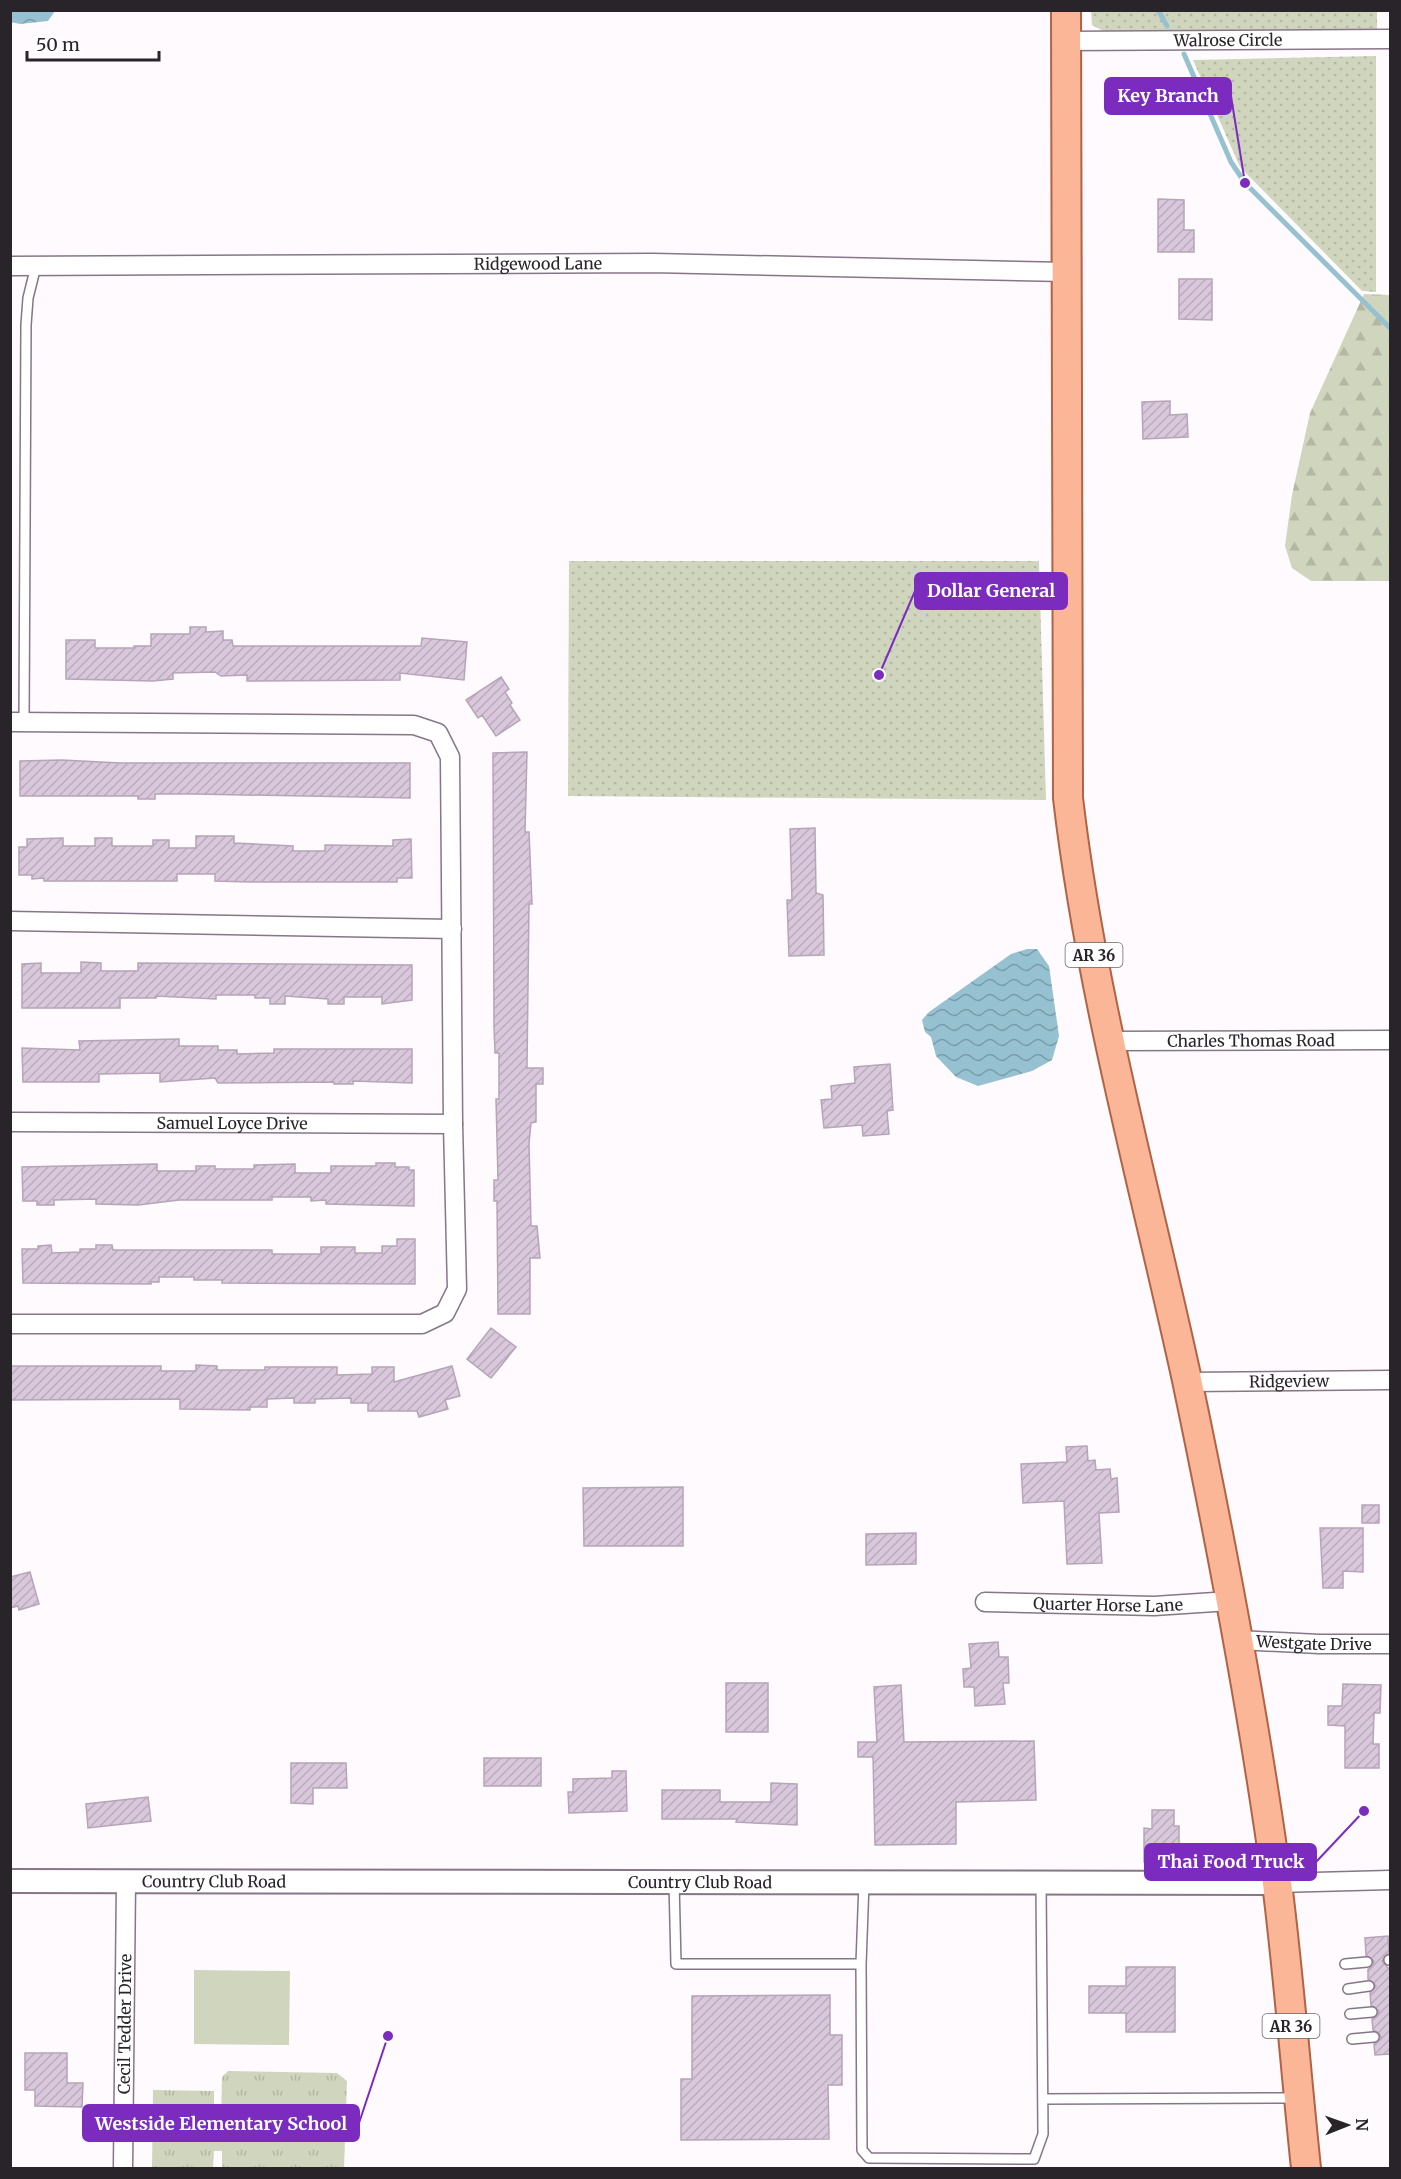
<svg xmlns="http://www.w3.org/2000/svg" width="1401" height="2179" font-family="Merriweather,serif">
	<style>
		.grass { fill: url(#grass-dots) }
		.forest { fill: url(#forest-firs) }
		.park { fill: url(#park-tufts) }
		.garden { fill: #d0d5bd }
		.water { fill: url(#water-waves) }
		.lines { fill: none; stroke-linecap: round; stroke-linejoin: round }
		.stream { stroke: #95c1d1; stroke-width: 5 }
		.building { fill: url(#building-hatch); stroke: #b6a4b7; stroke-width: 1.5 }
		.service-casing { stroke: #867687; stroke-width: 12 }
		.minor-casing { stroke: #867687; stroke-width: 21 }
		.tertiary-casing { stroke: #867687; stroke-width: 26 }
		.primary-casing { stroke: #b06345; stroke-width: 32 }
		.service { stroke: #fff; stroke-width: 9 }
		.minor { stroke: #fff; stroke-width: 18 }
		.tertiary { stroke: #fff; stroke-width: 22 }
		.primary { stroke: #fbb698; stroke-width: 28 }
		.labels { text-anchor: middle; dominant-baseline: central; stroke-width: 5; stroke-linejoin: round; paint-order: stroke }
		.shield { fill: #fff; stroke: #69656a; stroke-width: 1.5 }
		.shield-label { font-size: 15px; font-weight: bold; fill: #29232a }
		.street-label { font-size: 16px; fill: #29232a; stroke: #fff }
		.leader { fill: none; stroke: #7b2cbf; stroke-width: 2 }
		.callout-dot { fill: #7b2cbf; stroke: #fff; stroke-width: 2 }
		.callout { fill: #7b2cbf; stroke: #7b2cbf; stroke-width: 2 }
		.callout-label { font-size: 18px; text-anchor: middle; font-weight: bold; fill: #fff }
	</style>
	<defs>
		<pattern id="grass-dots" width="8" height="8" patternUnits="userSpaceOnUse" patternTransform="scale(1.5)"><rect width="8" height="8" fill="#d0d5bd"/><path d="M2 2h.1M6 6h.1" fill="none" stroke="#b3b7a3" stroke-width="1.8" stroke-linecap="round"/></pattern>
		<pattern id="forest-firs" width="22" height="20" patternUnits="userSpaceOnUse" patternTransform="scale(1.5)"><rect width="22" height="20" fill="#d0d5bd"/><path d="M5 1l3.5 6h-7zM16 11l3.5 6h-7z" fill="#b3b7a3"/></pattern>
		<pattern id="park-tufts" width="24" height="20" patternUnits="userSpaceOnUse" patternTransform="scale(1.5)"><rect width="24" height="20" fill="#d0d5bd"/><path d="M3 7l-1-3M5 7V3M7 7l1-3M15 17l-1-3M17 17v-4M19 17l1-3" fill="none" stroke="#b3b7a3"/></pattern>
		<pattern id="water-waves" width="16" height="10" patternUnits="userSpaceOnUse" patternTransform="scale(1.5)"><rect width="16" height="10" fill="#95c1d1"/><path d="M0 5q4-4 8 0t8 0" fill="none" stroke="#7a9caa"/></pattern>
		<pattern id="building-hatch" width="6" height="6" patternUnits="userSpaceOnUse" patternTransform="scale(1.5)"><rect width="6" height="6" fill="#d9c8db"/><path d="M-1 1l2-2M0 6l6-6M5 7l2-2" fill="none" stroke="#baacbc"/></pattern>
	</defs>
	<rect width="100%" height="100%" fill="#fefafe"/>
	<path class="grass" d="M1091,11h286v20l-268,3 -17,-9z
		M1376,56v236l-14,-1 -122,-124 -47,-107z
		M569,561h470l7,239 -478,-4z"/>
	<path class="forest" d="M1364,294l26,1v286h-79l-19,-13 -7,-22 7,-51 18,-82z"/>
	<path class="park" d="M228,2071l109,2 10,8 -3,87h-122v-17h-8l-1,17h-61l1,-78 61,1v29l7,1 1,-44z"/>
	<path class="garden" d="M194,1970l96,1 -1,74 -95,-1z"/>
	<path class="water" d="M10,11l1,-1 44,1 -7,10 -28,3 -9,-2z
		M1027,949h10l12,17 10,70 -7,24 -20,11 -54,15 -22,-9 -20,-21 -5,-19 -6,-5 -3,-12 7,-8 82,-58z"/>
	<g class="lines">
		<path class="stream" d="M1158,10l9,16
			M1184,54l47,108 14,21 145,145"/>
	</g>
	<path class="building" d="M1158,199l26,1v30h10v22h-36z
		M1179,279h33v41l-33,-1z
		M1170,401v14l17,-1 1,23 -45,2 -1,-37z
		M190,627h16v5l17,-1v9h9l1,6h188l1,-8 45,4 -3,38 -64,-7v7l-153,1v-6l-26,1 -6,-4 -42,1v6l-20,2 -87,-2v-39h29v8h39v-2h17v-12h39z
		M501,677l8,12 -4,3 7,11 -2,2 10,15 -24,16 -14,-21 -4,3 -12,-18z
		M527,752l-2,80h4l3,72h-3l-2,164h16v16h-7v38l-5,1 -2,20 2,83h6l3,32h-10v56h-32l-1,-113h-3v-21h4l-2,-81h3v-46h-4l-1,-26 -1,-274z
		M62,760l58,3h290v35l-215,-4h-40v5h-17v-3h-118v-35z
		M815,828l1,65 7,2 1,60 -35,1 -2,-56h5l-2,-71z
		M196,836h38v7l59,3v5h32v-6l68,1v-6l18,-1 1,39h-15v4h-147l-35,-1v-7h-38v7h-133v-3l-12,1v-4h-13v-28h8v-8l36,-1v8h32v-8h17v8h41v-6h16v8h27z
		M81,962l20,1v8h37v-8l274,2v35l-30,4v-7h-38v7h-16v-5l-43,-3v8h-15v-6h-15v-3h-39v4l-60,-3v2h-36v10h-98v-44l19,-1v10h40z
		M179,1039v7h39v4h19v4l37,-1v-4h138v34l-59,-2v3h-19v-2l-116,1 -3,-5 -55,4v-9l-61,1v8h-76l-1,-34 58,2 -1,-9z
		M890,1064l3,46 -6,1 2,23 -26,2 -1,-11 -38,3 -3,-28 11,-1 -1,-13 24,-3 -1,-16z
		M376,1163h19v4h14v3h5v36l-88,-2v-4l-15,1v-4h-39v3h-93l-41,5 -42,-1v-5l-42,1v5h-17v-4h-14l-1,-34 135,-3v7h39v-5h19v3h39v-4l41,-1v9h36v-7h45z
		M397,1239h18v45l-193,-1v-3h-28v-3h-35v5h-8v2l-128,-1 -1,-34h16v-3l13,-1 1,8 28,-1v-3h16v-4h16l1,5h159v4h49v-7h34v6h27v-7h15z
		M491,1328l25,19 -25,31 -24,-19z
		M196,1365l21,1v4h48v-3h72v8l35,-1v-7h22v15l58,-16 8,30 -15,4 3,9 -29,8 -2,-6h-49v-8h-17v-5l-36,1v4h-21v-5l-27,1v8h-17v3l-70,-1v-10l-170,1v-34h151v5h35z
		M1087,1446l1,15 7,-1 1,10 14,-1 1,10 6,-1 2,34 -20,1 3,50 -35,1 -3,-63 -41,2 -2,-39 46,-2 -1,-15z
		M683,1487v59h-99l-1,-58z
		M1362,1505h17v18h-17z
		M1320,1528h43v44l-20,-1v17h-20z
		M916,1533v31l-50,1v-31z
		M30,1572l9,32 -20,6 -1,-4 -8,2v-31z
		M998,1642l1,15h9l1,26h-6l2,21 -30,2 -1,-19h-10l-1,-18 8,-1 -2,-24z
		M726,1683h42v49h-42z
		M1343,1684l38,1 -1,28h-6l-1,31h6v24h-34v-42l-17,-1v-19h14z
		M901,1685l3,57 130,-1 2,59 -80,2v42l-81,1 -2,-88h-15v-15h19l-3,-55z
		M484,1758h57v28h-57z
		M291,1763h55l1,25h-34v16l-22,-1z
		M612,1771h14l1,40 -58,2 -1,-21h5v-13l39,-1z
		M771,1783l26,1v41l-61,-3 1,-3h-75v-29h58v12h51z
		M148,1797l3,24 -63,7 -2,-24z
		M1152,1810h22v16h5v36h-35v-34l8,1z
		M1388,1936l1,17 -7,8 8,9v84l-15,1 -1,-11 7,-7 -2,-4 -6,-3 -1,-11 6,-4 1,-4 -8,-6 -1,-12 6,-7 -8,-7v-10l5,-4 1,-4 -8,-6 -1,-17z
		M1126,1967h49v65h-49v-19h-37v-27h37z
		M830,1995v40h12v50h-14l1,54 -148,1v-61h11v-83z
		M25,2053h42v30h16l-1,24 -47,-1v-16h-10z"/>
	<g class="lines">
		<defs>
			<path id="service" d="M24,722l2,-397 2,-27 8,-32
				M674,1882l2,82h185l3,-81
				M1389,1960h1
				M861,1964l1,186 7,8 165,1 9,-25 -2,-252
				M1345,1964l22,-2
				M1348,1989l21,-3
				M1350,2014l22,-2
				M1352,2039l22,-2
				M1043,2099l252,-1"/>
			<g id="minor">
				<path id="s1" d="M1066,41l324,-2"/>
				<path id="s2" d="M10,266l643,-3 413,9"/>
				<path d="M10,722l404,3 24,8 12,24 3,367 4,165 -12,24 -23,11h-412"/>
				<path d="M10,921l442,8"/>
				<path id="s3" d="M1111,1041l279,-1"/>
				<path id="s4" d="M10,1122l443,2"/>
				<path id="s5" d="M1187,1382l203,-2"/>
				<path id="s6" d="M985,1602l169,4 76,-5"/>
				<path id="s7" d="M1238,1640l81,4h71"/>
				<path d="M1277,1883l113,-3"/>
				<path id="s8" d="M123,2168l3,-287"/>
			</g>
			<g id="tertiary">
				<path id="s9" d="M10,1881l1267,2"/>
			</g>
			<path id="primary" d="M1066,10l2,788c23,197 77,389 119,582 35,167 67,335 90,503 12,95 19,191 29,285"/>
		</defs>
		<use href="#service" class="service-casing"/>
		<use href="#minor" class="minor-casing"/>
		<use href="#tertiary" class="tertiary-casing"/>
		<use href="#primary" class="primary-casing"/>
		<use href="#service" class="service"/>
		<use href="#minor" class="minor"/>
		<use href="#tertiary" class="tertiary"/>
		<use href="#primary" class="primary"/>
	</g>
	<g class="labels">
		<g class="shield">
			<rect x="1065.5" y="943" width="57" height="24" rx="4.5"/>
			<rect x="1262.5" y="2014" width="57" height="24" rx="4.5"/>
		</g>
		<g class="shield-label">
			<text x="1094" y="955">AR 36</text>
			<text x="1291" y="2026">AR 36</text>
		</g>
		<g class="street-label">
			<text stroke="none"><textPath href="#s1" startOffset="162">Walrose Circle</textPath></text>
			<text stroke="none"><textPath href="#s2" startOffset="528">Ridgewood Lane</textPath></text>
			<text stroke="none"><textPath href="#s3" startOffset="140">Charles Thomas Road</textPath></text>
			<text stroke="none"><textPath href="#s4" startOffset="222">Samuel Loyce Drive</textPath></text>
			<text stroke="none"><textPath href="#s5" startOffset="102">Ridgeview</textPath></text>
			<text stroke="none"><textPath href="#s6" startOffset="123">Quarter Horse Lane</textPath></text>
			<text stroke="none"><textPath href="#s7" startOffset="76">Westgate Drive</textPath></text>
			<text stroke="none"><textPath href="#s9" startOffset="204">Country Club Road</textPath></text>
			<text stroke="none"><textPath href="#s9" startOffset="690">Country Club Road</textPath></text>
			<text stroke="none"><textPath href="#s8" startOffset="144">Cecil Tedder Drive</textPath></text>
		</g>
	</g>
	<path class="leader" d="M1245 183L1231 96M879 675L915 591M1364 1811L1316 1862M388 2036L359 2123"/>
	<g class="callout-dot">
		<circle cx="1245" cy="183" r="6"/>
		<circle cx="879" cy="675" r="6"/>
		<circle cx="1364" cy="1811" r="6"/>
		<circle cx="388" cy="2036" r="6"/>
	</g>
	<g class="callout">
		<rect x="1105" y="78" width="126" height="36" rx="6"/>
		<rect x="915" y="573" width="152" height="36" rx="6"/>
		<rect x="1145" y="1844" width="171" height="36" rx="6"/>
		<rect x="83" y="2105" width="276" height="36" rx="6"/>
	</g>
	<g class="callout-label">
		<text x="1168" y="102">Key Branch</text>
		<text x="991" y="597">Dollar General</text>
		<text x="1231" y="1868">Thai Food Truck</text>
		<text x="221" y="2130">Westside Elementary School</text>
	</g>
	<rect width="1401" height="2179" fill="none" stroke="#29232a" stroke-width="24"/>
	<g transform="translate(1347 2125) rotate(89)" stroke="#ffffff" stroke-width="4.5" paint-order="stroke">
	<path d="M0-4.5L10 22L0 15L-10 22Z" fill="#29232a"/>
	<text y="-9" font-size="16" font-weight="bold" text-anchor="middle" fill="#29232a">N</text>
	</g>
	<path d="M27 51v9h132v-9" fill="none" stroke="#29232a" stroke-width="3"/>
	<text x="36" y="51" font-size="18" fill="#29232a" stroke="#ffffff" stroke-width="4.5" paint-order="stroke">50 m</text>
</svg>
